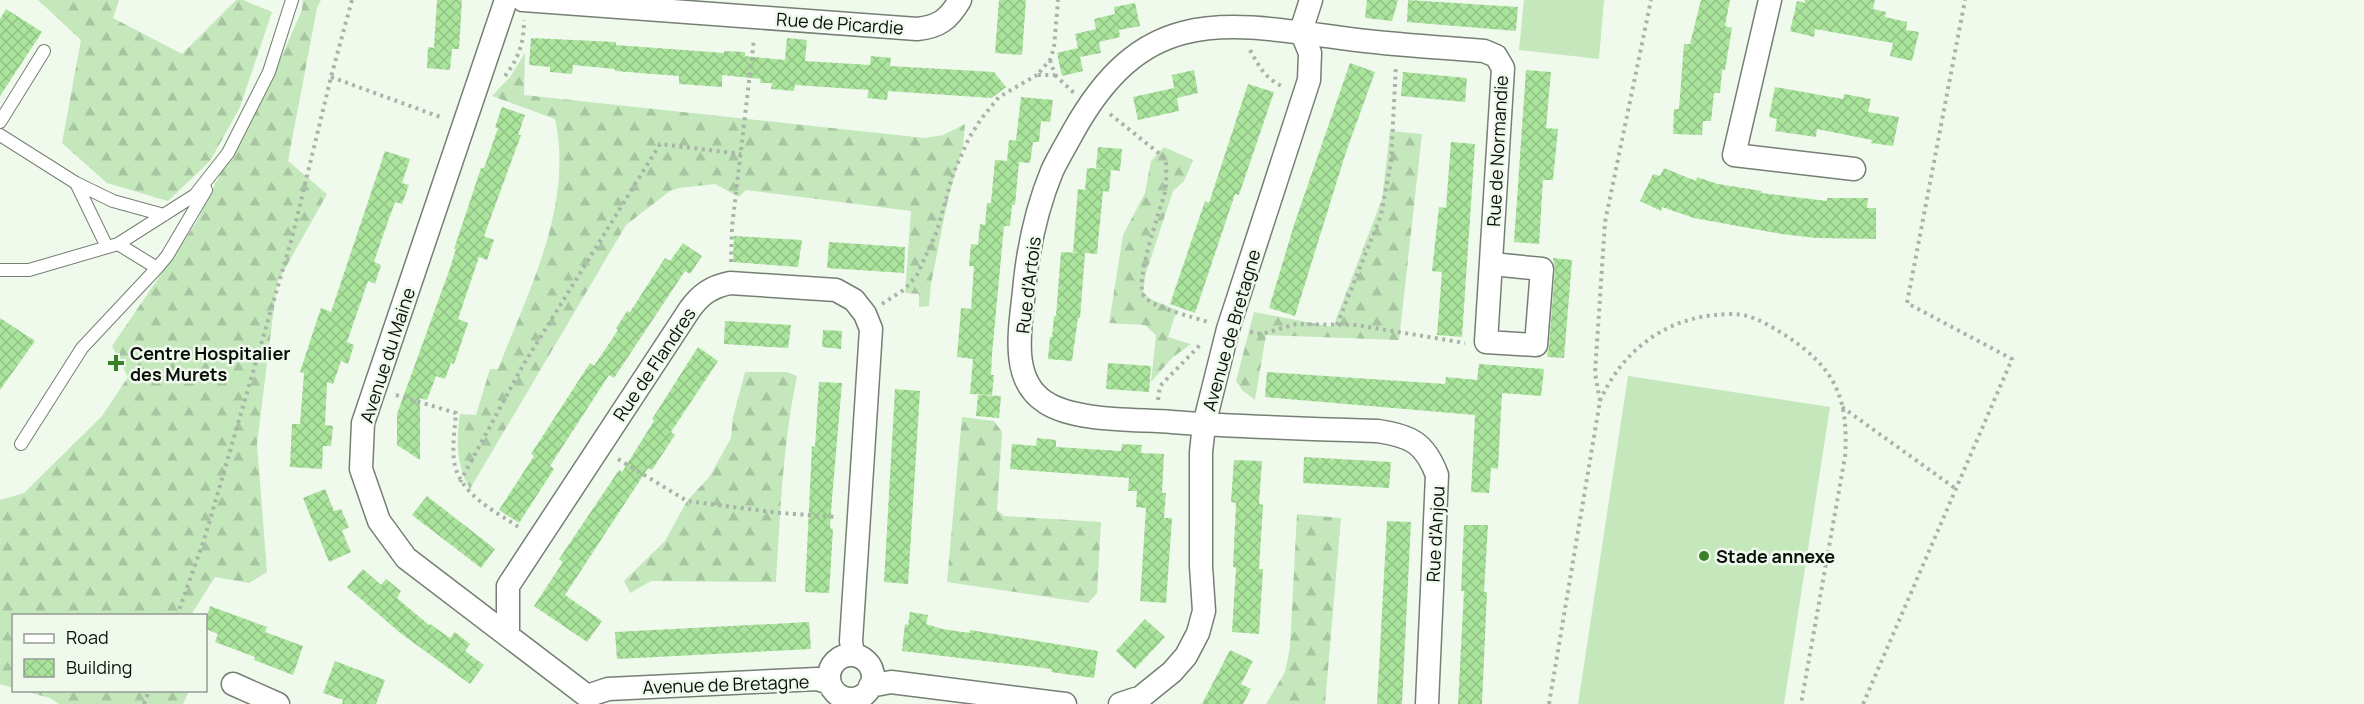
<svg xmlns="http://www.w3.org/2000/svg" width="2364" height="704" font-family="Manrope,sans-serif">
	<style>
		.forest { fill: url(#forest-firs) }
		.pitch { fill: #c4e7bc }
		.building { fill: url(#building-cross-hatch) }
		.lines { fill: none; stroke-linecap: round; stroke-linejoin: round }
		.lane-casing { stroke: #757f73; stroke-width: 14 }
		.street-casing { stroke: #757f73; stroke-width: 25 }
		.path { stroke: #aab3a9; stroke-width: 4; stroke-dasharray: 3 4.5; stroke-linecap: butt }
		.lane { stroke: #fff; stroke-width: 12 }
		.street { stroke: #fff; stroke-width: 22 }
		.poi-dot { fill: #398127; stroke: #effaed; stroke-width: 2 }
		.labels { text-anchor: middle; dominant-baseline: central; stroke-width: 5; stroke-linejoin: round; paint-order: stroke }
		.street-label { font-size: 18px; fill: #0b0f0b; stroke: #effaed }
		.poi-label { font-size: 18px; font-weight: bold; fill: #0b0f0b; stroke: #effaed; text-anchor: start }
	</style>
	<defs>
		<pattern id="forest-firs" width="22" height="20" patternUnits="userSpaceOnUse" patternTransform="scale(1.5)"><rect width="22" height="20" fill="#c4e7bc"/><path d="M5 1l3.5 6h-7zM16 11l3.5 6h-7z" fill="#a7c5a0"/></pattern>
		<pattern id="building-cross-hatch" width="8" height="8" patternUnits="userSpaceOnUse" patternTransform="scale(1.5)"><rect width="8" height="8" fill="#aae49c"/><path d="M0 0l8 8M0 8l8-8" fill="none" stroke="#91c285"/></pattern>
	</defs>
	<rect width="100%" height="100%" fill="#effaed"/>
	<path class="forest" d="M38,0h81l-6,18 69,36 54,-54h7l29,12 -32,95 -30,54 -42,40 -61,-18 -45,-40 19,-103z
		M303,0h18l-4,8 -29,153 39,33 -50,89 -20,161 10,128 -18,11 -34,-6 -24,38 -177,1 -1,72 -13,-4v-184l24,-7 78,-77 26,-39 -16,-31 84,-123 32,-65 38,-66 36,-82z
		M525,53l-1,42 401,43 18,-3 22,-11 -2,22 -15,53 -17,85 -2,22 -10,1v-13l-14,-1 6,-82 -165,-21 -7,7 -24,-13 -36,4 -9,3 -44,34 -156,264c-14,-23 -14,-49 -10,-75l16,1 14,-46h8c30,-77 76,-164 57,-250l-63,-23 18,-19z
		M1390,131l32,3 -23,206 -133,-5 -11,65 -12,-9 -7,-10 18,-69 79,15 49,-128z
		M1164,147l29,13 -9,21 -11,10 -27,82 -3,19 7,7 27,11 -9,27 23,7 -19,14 -21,24 5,-47 -11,-10 -36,-2 14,-88 22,-42 6,-32z
		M745,372h42l10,4c-14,68 -17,136 -21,206l-125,-1 -21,12 -6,-12 41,-40 22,-40 23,-25 21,-38 2,-21z
		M962,417l32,4 8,11 -5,78 7,6 97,6 -4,71 -9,10 -141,-21z
		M1297,514l44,4 -16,186h-59l19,-32 5,-25z
		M24,691h165l-6,13h-124l-9,-6z"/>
	<path class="pitch" d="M1524,0h80l-5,59 -80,-9z
		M1628,376l202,31 -46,297h-206z"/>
	<path class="building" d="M437,0h25l-3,49h-7l-2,21 -23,-2 1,-21 6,1z
		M999,0h27l-4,55 -27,-2z
		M1367,0h31l-6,21 -27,-3z
		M1408,0l110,7 -2,24 -109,-9z
		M1701,0h29l-5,26 7,2 -7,42h-3l-2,23h-6l-3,28h-8l-1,14 -29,-1 1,-25h5l5,-65h6z
		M1805,0h70l-2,9 13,3 -1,5 22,5 -1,8 13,2 -7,29 -22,-5 3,-13 -78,-14 -1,8 -24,-6 7,-30 8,2z
		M1135,3l5,23 -21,4 1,7 -21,5 2,11 -21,4 3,14 -21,5 -5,-23 21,-5 2,9 -5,-23 21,-5 -2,-10 21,-5 -1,-7z
		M6,9l36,23 -42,64v-77z
		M531,38l85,4v3l108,8v-2l21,1v4l40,4 2,-22 20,2 -2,21 65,4 1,-9 20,2 -1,8 104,6 12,15 -14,11 -104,-7 -1,9 -20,-2 2,-8 -74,-5 -1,6 -23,-2 1,-6h-12l1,-4 -39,-4v12l-43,-3v-8l-64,-5v-2l-42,-4 -1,9 -22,-2v-5l-21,-2z
		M1350,63l25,9 -29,80 -51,164 -26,-8 25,-83z
		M1194,70l4,23 -21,5 2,13 -41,9 -5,-23 41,-9 -2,-13z
		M1526,70l25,2 -5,56 12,1 -5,51h-10l-4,64 -25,-2z
		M1403,72l64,6 -2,24 -64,-6z
		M1248,84l26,8 -35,103 -4,-1 -40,119 -25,-9 35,-103 4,2z
		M1775,87l68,12 1,-5 27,5 -3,13 31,5 -6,29 -22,-3 1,-3 -55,-11 -1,8 -41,-6 2,-12 -8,-2z
		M1021,97l32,3 -3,22 -9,-1 -2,21h-6l-3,21 -11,-1 -4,43h-3l-2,21h-6l-12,128 -1,21h3l-2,20 -22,-1 3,-35 -16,-2 4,-49 10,1 3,-43h-5l2,-22 7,1 2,-21 5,1 2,-22h4l4,-43 12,1 2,-21 11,1 -4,-1z
		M502,107l23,8 -7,20h3l-37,101 10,4 -7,20 -8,-3 -21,62 10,4 -14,41 -3,-1 -6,16 -9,-3 -9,24 -7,-2v62l-23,-15v-31l52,-143 7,-22h-2l27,-81h3l14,-40 -3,-1z
		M1451,142l24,2 -13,193 -25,-2 5,-63 -10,-1 7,-64 7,1z
		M1098,147l24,2 -2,22 -9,-1 -2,22 -6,-1 -6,63 -12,-1 -5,65h-2l-6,43 -24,-2 2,-22h2l2,-21h2l5,-64 21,1 -9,-1 5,-63 7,1 2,-22 21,1 -12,-1z
		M385,151l25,8 -8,24 7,2 -7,19 -7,-2 -8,22 -13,38 7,3 -6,19 -7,-3 -21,61 7,3 -6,19 -7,-3 -8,23 -6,-2 -2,43 8,1 -2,20h-8l-1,23 -32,-2 2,-43h8l4,-51 -4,-1 21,-64 10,4z
		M1664,168l32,13 1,-4 21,7 44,7 -1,2 66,8v-3h41l-1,10h9v31l-60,-1 -34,-4 -88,-16 -32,-11 -1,4 -21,-10 13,-27 7,2z
		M734,236l68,4 -4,27 -65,-5z
		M829,242l76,5 -1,26 -77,-5z
		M683,243l19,13 -12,18 -5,-3 -71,107 -5,-3 -59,91 4,3 -35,54 -20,-13 35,-54 -3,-2 59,-91 4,3 24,-36 -2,-2 11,-17 3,1 35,-54 5,3z
		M1553,258l19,2 -8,98 -17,-1 2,-11 6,-76z
		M0,318l35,23 -35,49z
		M725,321l66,4 -3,23 -64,-4z
		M823,330l19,1 -1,18 -19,-2z
		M698,347l20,14 -47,71 4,3 -23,35 -4,-2 -83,127 37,26 -15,21 -53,-36 29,-44 -4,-3 60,-89 3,2 32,-51 -2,-2z
		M1108,363l43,3 -2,26 -43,-3z
		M1479,364l65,5 -3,27 -39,-3 -4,76 -7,-1 -2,25 -18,-1 4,-77 -210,-18 2,-25 178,12 1,-7 31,3z
		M819,382l23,1 -10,116 -2,29 3,1 -4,64 -24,-1 7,-146 3,1z
		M895,389l25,2 -12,193 -24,-2z
		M978,395l23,1 -2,22 -23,-2z
		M1037,438l19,2v7l65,4 1,-7 20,1 -1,8 23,1 -2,39h4l-2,25h8l-6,85 -26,-2 6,-93 -10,-1 1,-16h-9l1,-13 -119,-9 2,-25 24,2z
		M1304,457l87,5 -2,26 -86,-5z
		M1234,460l28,1 -3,43 4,1 -4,64h4l-4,65 -27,-2 4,-64 -3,-1 3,-64 -5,-1z
		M325,489l9,22 7,-2 8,18 -7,4 9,21 -22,10 -26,-64z
		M427,496l68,53 -14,19 -69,-53z
		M1387,521l24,1 -9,182h-25z
		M1464,525h24l-4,67h3l-5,112h-24l6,-113h-3z
		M363,569l18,16 5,-6 15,12 -4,7 32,27 1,-1 20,14 5,-6 15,12 -5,7 19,14 -14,19 -71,-52 -52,-45z
		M210,606l57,21 -2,5 38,14 -10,29 -39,-15 1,-3 -40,-15 3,-8 -12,-5v-10z
		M910,612l18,3 -2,9 16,5 28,4v-3l128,21 -4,27 -43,-6 1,-3 -150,-18 3,-27 3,1z
		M1145,619l20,18 -30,32 -19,-18z
		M809,622l2,27 -194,10 -2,-27z
		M1230,650l23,11 -12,23 10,5 -8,15h-41z
		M335,661l50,19 -9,24h-34l1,-4 -20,-7z"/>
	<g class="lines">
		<defs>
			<path id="lane" d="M0,122l44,-71
				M0,135l76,48 37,18 51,14
				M76,183l31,64
				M118,244l39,24 10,-12 39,-66
				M0,270h29l89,-26 77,-49 33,-42 41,-81 23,-72
				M21,444l61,-96 75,-80"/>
			<path id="street" d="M506,0l-143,423 -2,46 18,52 27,37 181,138
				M523,0l394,29c22,-2 32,-10 43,-29
				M1770,0l-36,155 120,14
				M508,635v-49l182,-277c11,-15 21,-22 40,-26l106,7 18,10 11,14 6,15 -20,312 2,14
				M829 677a22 22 0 1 1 44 0a22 22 0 1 1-44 0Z
				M233,684l45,20
				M870,686l21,-4 174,22
				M587,696l21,-7 209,-10 13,4
				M1120,704l21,-7 31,-25 14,-16 12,-23 6,-22 -3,-45v-114l3,-27 24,-96 81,-249 1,-27 -9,-22 10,-31
				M1427,704l10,-229c-12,-32 -26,-39 -59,-44 -68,-2 -137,-4 -206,-9 -36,-3 -97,0 -127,-20 -38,-24 -23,-82 -20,-121 4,-37 13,-76 27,-110 6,-13 14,-26 21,-39 71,-128 150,-110 276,-93 44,6 90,8 135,12l12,5 7,12 -17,274 50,3 6,-76 -50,-5"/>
		</defs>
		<use href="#lane" class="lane-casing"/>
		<use href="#street" class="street-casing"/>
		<path class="path" d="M1250,50c9,16 15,29 34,37
			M1050,60l5,15h-18l13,-15 4,-12 4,-48
			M1055,75l19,18
			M505,76c14,-18 19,-34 19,-56
			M331,77l112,41
			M1110,114l56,45c0,11 1,23 -1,33 -5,19 -31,90 -21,104 8,12 50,21 64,26
			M731,262l1,-35 22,-188
			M882,304l23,-15 12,-14 20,-44 16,-57 16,-36 12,-19 18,-22 38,-22
			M1337,325l44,-110 10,-53 5,-97
			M1250,332l12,2 34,-10 60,1 109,18
			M396,395l60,18c-1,15 -4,32 -2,47 4,34 41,51 66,68
			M1158,400l2,-14 41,-42
			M1600,401c21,-48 62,-81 115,-86 10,-1 23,-2 32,1 15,4 28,13 41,21 48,32 61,63 57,120l-44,247
			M1842,407l114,82
			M618,459l69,42 93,12 58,4
			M460,482l62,-115 138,-223 81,10
			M177,616l28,-79 87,-299 39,-161 21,-77
			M144,704l5,-14
			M1549,704l51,-303 -5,-28 10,-151 46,-222
			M1863,704l149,-345 -105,-56 58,-303"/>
		<use href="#lane" class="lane"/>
		<use href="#street" class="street"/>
	</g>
	<g class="poi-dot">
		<path d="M113 354h6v6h6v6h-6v6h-6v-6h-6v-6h6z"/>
		<circle cx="1704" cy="556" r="6"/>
	</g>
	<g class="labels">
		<g class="street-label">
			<text transform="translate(840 23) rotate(4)">Rue de Picardie</text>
			<text transform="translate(1497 151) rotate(-87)">Rue de Normandie</text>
			<text transform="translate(1028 285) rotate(-83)">Rue d'Artois</text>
			<text transform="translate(1231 330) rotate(-74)">Avenue de Bretagne</text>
			<text transform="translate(387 355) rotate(-72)">Avenue du Maine</text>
			<text transform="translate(654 364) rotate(-56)">Rue de Flandres</text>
			<text transform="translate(1435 534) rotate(-87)">Rue d'Anjou</text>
			<text transform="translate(726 684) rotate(-2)">Avenue de Bretagne</text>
		</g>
		<g class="poi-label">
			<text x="130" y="353">Centre Hospitalier<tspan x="130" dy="21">des Murets</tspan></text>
			<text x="1716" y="556">Stade annexe</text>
		</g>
	</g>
	<rect x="12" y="614" width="195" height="78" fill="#effaed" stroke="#949c93" stroke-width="1.5"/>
	<rect x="24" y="634" width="30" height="9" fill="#ffffff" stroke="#949c93" stroke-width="1.5"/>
	<text x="66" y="644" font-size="18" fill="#0b0f0b">Road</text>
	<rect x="24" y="659" width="30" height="18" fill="url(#building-cross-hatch)" stroke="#949c93" stroke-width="1.5"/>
	<text x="66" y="674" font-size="18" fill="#0b0f0b">Building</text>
</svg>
